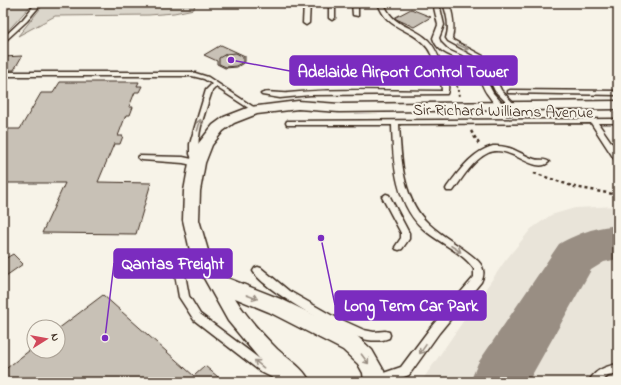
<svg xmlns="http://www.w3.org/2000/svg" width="621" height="385" font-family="'Indie Flower',sans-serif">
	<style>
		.built { fill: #e9e4d9 }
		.green { fill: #dbd6cb; stroke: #8b8074 }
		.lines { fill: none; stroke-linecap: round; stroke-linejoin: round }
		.taxiway { fill: #998e83; fill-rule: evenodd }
		.building { fill: #c8c1b6; stroke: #3b2a1e }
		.service-casing { stroke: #3b2a1e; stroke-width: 3 }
		.minor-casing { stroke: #3b2a1e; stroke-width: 3 }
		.path-far1 { stroke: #3b2a1e; stroke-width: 2; stroke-dasharray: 2 2; stroke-linecap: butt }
		.path { stroke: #3b2a1e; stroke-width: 2.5; stroke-dasharray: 3 3; stroke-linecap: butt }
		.service { fill: #f7f3e8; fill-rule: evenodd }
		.minor { fill: #f7f3e8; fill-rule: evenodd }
		.oneway { stroke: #998e83 }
		.labels { text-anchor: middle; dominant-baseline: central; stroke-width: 4; stroke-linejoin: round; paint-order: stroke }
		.street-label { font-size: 16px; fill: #3b2a1e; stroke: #f7f3e8 }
		.leader { fill: none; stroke: #7b2cbf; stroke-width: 1.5 }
		.callout-dot { fill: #7b2cbf; stroke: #f7f3e8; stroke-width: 1.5 }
		.callout { fill: #7b2cbf; stroke: #7b2cbf; stroke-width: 1.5 }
		.callout-label { font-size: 17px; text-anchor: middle; font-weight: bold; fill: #fff }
	</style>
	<rect width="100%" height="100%" fill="#f7f3e8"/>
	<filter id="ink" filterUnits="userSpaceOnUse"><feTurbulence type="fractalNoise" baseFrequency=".025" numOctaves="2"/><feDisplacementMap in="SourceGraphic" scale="8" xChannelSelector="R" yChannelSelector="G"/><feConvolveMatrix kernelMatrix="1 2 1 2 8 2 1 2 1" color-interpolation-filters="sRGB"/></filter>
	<g filter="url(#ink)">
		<path class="built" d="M618,206v176h-197l84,-121 26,-32 20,-14 24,-7z"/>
		<path class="green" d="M3,3h30l-30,33z
			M45,3h150l-1,6 -20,4 -25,2 -94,1 -37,20z"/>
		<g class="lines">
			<path class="taxiway" d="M618,225v34l-14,3 -13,8 -63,112h-58l8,-19 81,-119c22,-12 34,-16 59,-19z"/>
		</g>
		<path class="building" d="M411,9l20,8 -17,10 -20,-9z
			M221,45l24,11v6l-8,5 -12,1 -8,-4v-3l-13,-6z
			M236,53l7,4v5l-7,4 -10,1 -7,-3v-6l7,-4z
			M22,56l-8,14h-11v-13z
			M60,82h79l-2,4h5l-3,6h-4l-6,15h4l-3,8h-4l-8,21h5l-3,8h-6l-16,38 53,1 -15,51 -94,-1 23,-50h-62v-54h17l21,-36h12z
			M13,254l10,10 -20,14v-18z
			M103,295l91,81 11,-10 19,16h-221v-11l31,-24v4h24v-22z"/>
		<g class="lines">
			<defs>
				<path id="service" d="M36,3h6l-15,18 -24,22v-5l20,-19z
					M304,3h6l-1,20 -3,2 -3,-2z
					M329,3h6v15l-3,2 -3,-2z
					M352,3h6v13l-5,-1z
					M378,3h6c8,24 28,22 44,37 9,9 12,22 17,33 2,7 5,14 2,21l-137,1 -30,3 -18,-3 -1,-1c5,-4 19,0 27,-1 51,-5 103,-2 154,-2 0,-8 -3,-16 -6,-24 -3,-9 -6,-18 -13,-24 -17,-17 -36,-13 -45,-40z
					M433,3h6l5,22 -5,13 2,5 7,7 22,10 8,5 15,28 18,20 1,1 -1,1h-4c-7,-6 -14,-12 -19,-20 -7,-8 -8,-23 -17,-29 -13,-11 -32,-9 -38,-28l5,-13z
					M443,3h6c4,12 6,23 3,35l1,2 30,16 7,11 11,23 14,15v2h-4l-16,-16 -16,-33 -31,-17 -2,-3c4,-12 1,-23 -3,-35z
					M3,72h189l16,5 50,33 -1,1h-4l-37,-24 -4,4c-7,22 -19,49 -11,72l-1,2 -3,1 -14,-3 -41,-3 -4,-2 1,-2 44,1 9,2 -2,-5v-10l6,-21 10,-33 6,-6 -8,-5 -12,-3h-189z
					M510,90l108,1v4l-110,-2v-2z
					M618,119v4h-20l20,29v8h-3l-24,-37 -192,1c2,34 3,76 30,100 15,14 34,23 49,37 6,6 7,13 3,21l-42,51 -30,42 -18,7h-20l1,-5 29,-10 30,-40 43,-50v-8c-11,-16 -32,-25 -46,-36 -33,-25 -35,-71 -36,-108h-105l-1,-2 1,-2z
					M493,146c18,-1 25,7 41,13 5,2 11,-1 15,3 -14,14 -39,-19 -61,-9 -15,7 -25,24 -35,38h-6l-1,-2 1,-2c13,-17 25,-35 46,-41z
					M386,194l3,1 20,38v6l-7,10 -3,1 -3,-1 -1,-2 6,-9v-5l-19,-36z
					M200,251l3,2 1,2 -1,2 -14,6 -4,11 4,22 11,18 69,52 20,8 1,4 -1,4h-8l-20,-10 -67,-52 -15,-23 -4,-23 7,-16z
					M258,267l3,1 28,23 42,24 33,15 10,2 11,-1 4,1 1,3 -1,3c-7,3 -14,3 -21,2 -23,-5 -104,-49 -115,-69l2,-3z
					M618,364v10l-10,2 -7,6h-12c5,-12 17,-16 29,-18z"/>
				<path id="minor" d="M298,101l41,3 279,-3v8l-279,3 -41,-3 -41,5 -23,9 -11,8 -11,14 -7,18 -5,28 -1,29 10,34 13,22 61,24 74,36 15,14 12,21 2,11h-22l-1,-9 -5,-9 -15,-14 -74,-38 -34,-14c11,18 27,36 42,51 11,10 27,19 33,33h-26l-22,-20 -34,-41 -37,-66 -8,-35 1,-29 5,-28 9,-19 15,-19 11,-8 26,-10z"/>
			</defs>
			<use href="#service" class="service-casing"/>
			<use href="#minor" class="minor-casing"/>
			<path class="path-far1" d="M457,86l2,10"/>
			<path class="path" d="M471,131l8,13
				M534,173l41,14 43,8"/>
			<use href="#service" class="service"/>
			<use href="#minor" class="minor"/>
		</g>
		<defs><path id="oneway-shaft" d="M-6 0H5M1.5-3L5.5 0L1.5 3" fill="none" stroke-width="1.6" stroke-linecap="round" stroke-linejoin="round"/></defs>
		<g class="oneway">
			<use href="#oneway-shaft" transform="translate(463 47) rotate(24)"/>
			<use href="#oneway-shaft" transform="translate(199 125) rotate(-75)"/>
			<use href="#oneway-shaft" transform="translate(456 249) rotate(33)"/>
			<use href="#oneway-shaft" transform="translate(252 297) rotate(20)"/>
			<use href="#oneway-shaft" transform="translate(423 349) rotate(125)"/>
			<use href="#oneway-shaft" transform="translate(365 359) rotate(53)"/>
			<use href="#oneway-shaft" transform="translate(259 364) rotate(-141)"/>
		</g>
	</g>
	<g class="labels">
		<g class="street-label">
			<text transform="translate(503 112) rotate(1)">Sir Richard Williams Avenue</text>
		</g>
	</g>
	<path class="leader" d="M231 60L290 71M105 338L114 263M321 238L335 305"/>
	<g class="callout-dot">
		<circle cx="231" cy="60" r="4"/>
		<circle cx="105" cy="338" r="4"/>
		<circle cx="321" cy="238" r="4"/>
	</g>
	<g class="callout">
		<rect x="290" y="56" width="227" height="29" rx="4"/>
		<rect x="114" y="249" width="118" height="29" rx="4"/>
		<rect x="335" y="291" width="151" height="29" rx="4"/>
	</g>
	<g class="callout-label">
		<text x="403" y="77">Adelaide Airport Control Tower</text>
		<text x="173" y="269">Qantas Freight</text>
		<text x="411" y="311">Long Term Car Park</text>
	</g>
	<rect width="621" height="385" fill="none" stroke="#f7f3e8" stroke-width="16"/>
	<rect x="8" y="8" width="605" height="369" fill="none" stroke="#3b2a1e" stroke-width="1.5" filter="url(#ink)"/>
	<g transform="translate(46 339) rotate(79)"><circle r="19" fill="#f7f3e8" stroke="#aca397"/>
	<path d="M0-3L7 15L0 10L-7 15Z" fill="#d1495b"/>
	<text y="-6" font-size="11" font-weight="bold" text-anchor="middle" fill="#3b2a1e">N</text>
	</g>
</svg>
